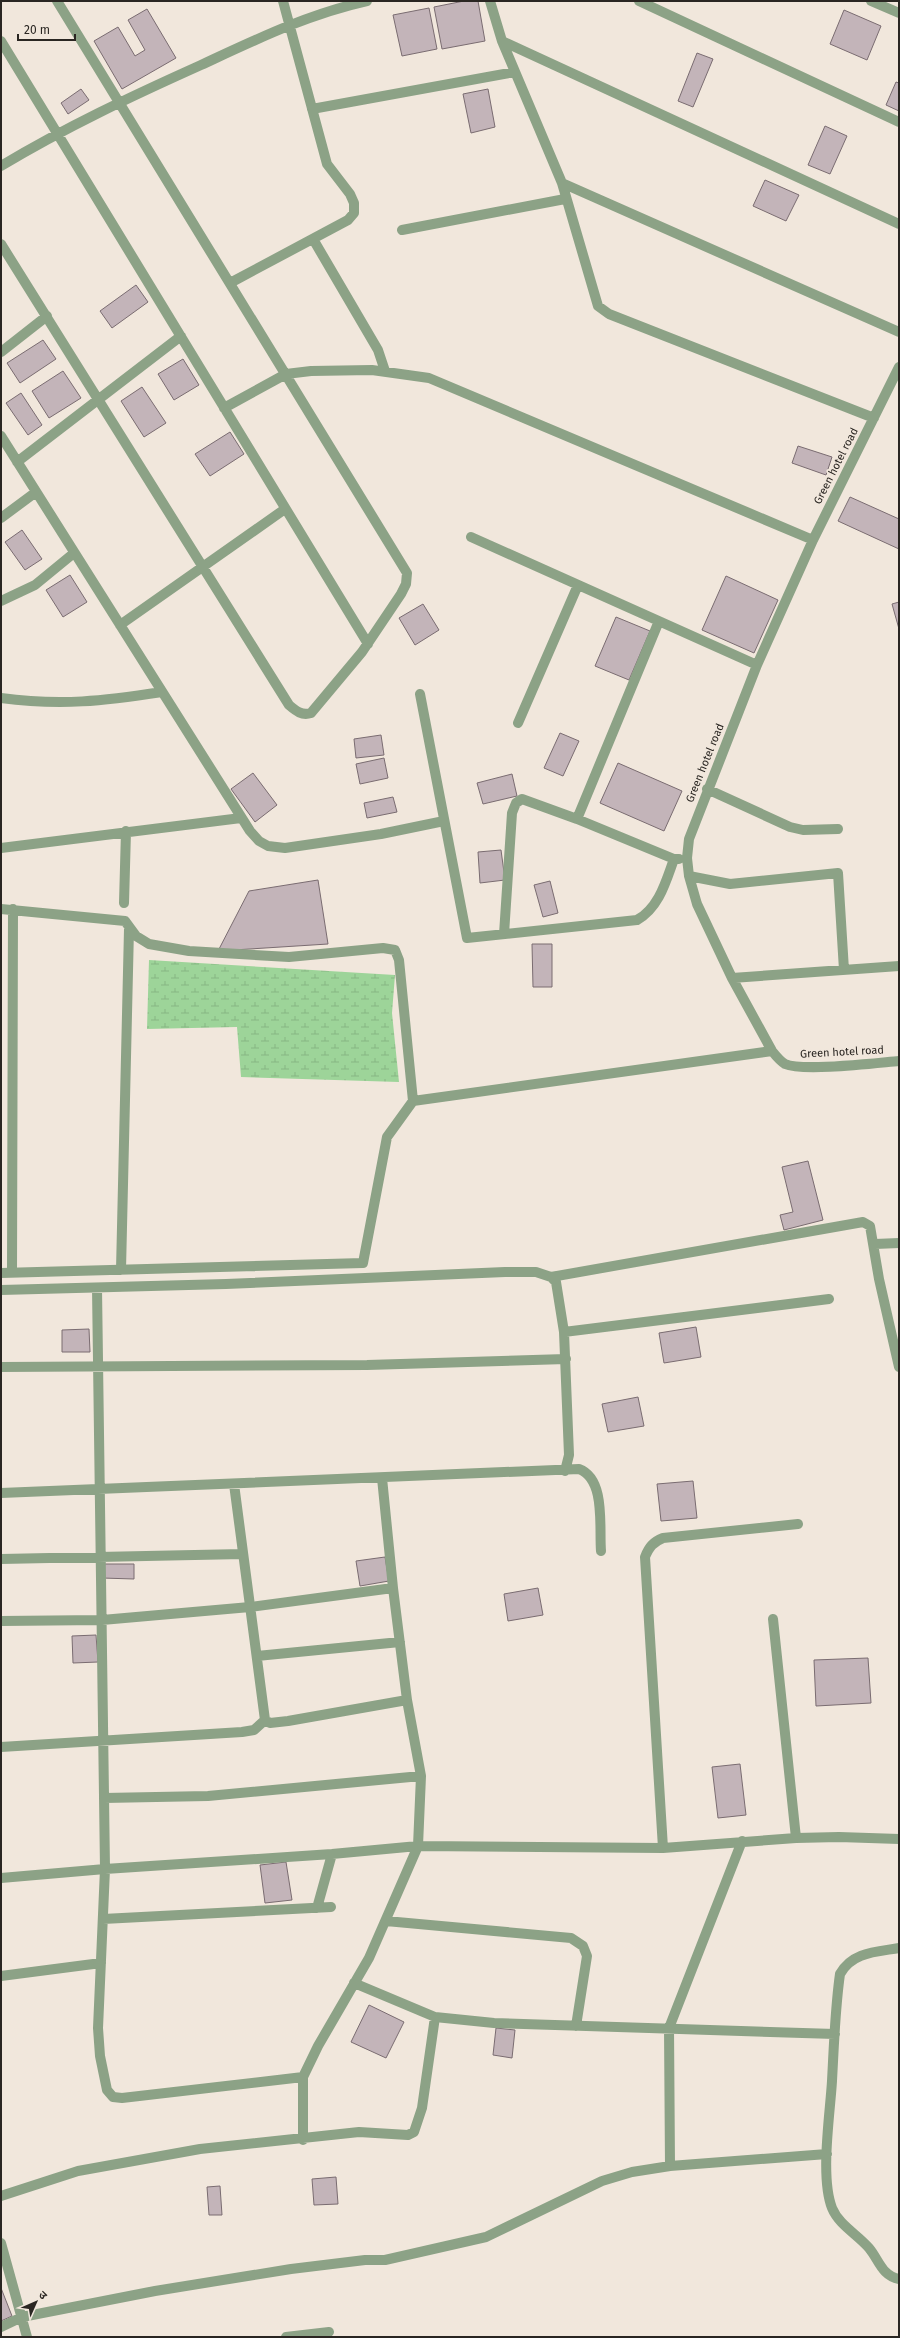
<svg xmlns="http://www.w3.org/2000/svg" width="900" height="2338" font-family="'Fira Sans','Noto Sans Devanagari',sans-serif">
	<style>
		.wetland { fill: url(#wetland-marsh) }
		.building { fill: #c3b4b9; stroke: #7a6c71 }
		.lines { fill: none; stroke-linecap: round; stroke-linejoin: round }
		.minor { stroke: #8ca286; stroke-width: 10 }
		.labels { text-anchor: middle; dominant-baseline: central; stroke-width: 3.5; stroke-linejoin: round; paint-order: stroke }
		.street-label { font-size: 11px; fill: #2a2622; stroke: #f1e7dc }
	</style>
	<defs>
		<pattern id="wetland-marsh" width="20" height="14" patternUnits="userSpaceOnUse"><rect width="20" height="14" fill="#9dd499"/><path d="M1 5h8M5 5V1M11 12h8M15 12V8" fill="none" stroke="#87b684"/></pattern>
	</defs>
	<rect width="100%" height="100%" fill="#f1e7dc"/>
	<path class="wetland" d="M149,960l246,15 -3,38 7,69 -158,-5 -4,-50 -90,2z"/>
	<path class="building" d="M464,1h14l7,40 -43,8 -8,-42z
		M429,8l8,41 -35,7 -9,-41z
		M147,9l29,49 -54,31 -28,-48 24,-14 17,29 10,-6 -17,-30z
		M844,10l37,16 -14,34 -37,-16z
		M697,53l16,6 -20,48 -15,-6z
		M896,82l3,1v28l-13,-6z
		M81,89l8,11 -21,14 -7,-11z
		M488,89l7,38 -24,6 -8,-39z
		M825,126l22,10 -17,38 -22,-9z
		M765,180l34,15 -13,26 -33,-15z
		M136,285l12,17 -36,26 -12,-17z
		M43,340l13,19 -36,24 -13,-20z
		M183,359l16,26 -25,15 -16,-26z
		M63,371l18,27 -32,20 -17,-27z
		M142,387l24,36 -22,14 -23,-36z
		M21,393l21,32 -14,10 -22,-32z
		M230,432l14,22 -34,22 -15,-22z
		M798,446l34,11 -6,18 -34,-12z
		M850,497l49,22v30l-61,-28z
		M22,530l20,29 -17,11 -20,-28z
		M70,575l17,27 -24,15 -17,-27z
		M726,576l52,24 -24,53 -52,-23z
		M899,602v27l-7,-25z
		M423,604l16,26 -24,15 -16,-27z
		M616,617l34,14 -21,49 -34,-14z
		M560,733l19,8 -16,35 -19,-8z
		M381,735l3,20 -28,3 -2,-19z
		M384,758l4,20 -28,6 -4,-20z
		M618,763l64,28 -18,40 -64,-28z
		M253,773l24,32 -22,17 -24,-33z
		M512,774l5,22 -34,8 -6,-21z
		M393,797l4,15 -30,6 -3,-15z
		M501,850l4,30 -25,3 -2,-31z
		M318,880l10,64 -110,7 31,-60z
		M550,881l8,32 -15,4 -9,-32z
		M532,944h20v43h-19z
		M808,1161l15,59 -39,10 -4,-15 13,-3 -11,-45z
		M696,1327l5,30 -37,6 -5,-30z
		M89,1329l1,23h-28v-22z
		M638,1397l6,29 -36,6 -6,-28z
		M693,1481l4,37 -36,3 -4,-37z
		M385,1557l4,24 -29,5 -4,-25z
		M102,1564h32v15l-32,-1z
		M538,1588l5,27 -35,6 -4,-27z
		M96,1635l2,27 -25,1 -1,-27z
		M868,1658l3,45 -55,3 -2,-46z
		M740,1764l6,51 -28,3 -6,-51z
		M286,1862l6,38 -27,3 -5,-38z
		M369,2005l35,17 -18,36 -35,-16z
		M496,2028l19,2 -3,28 -19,-3z
		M336,2177l2,27 -24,1 -2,-26z
		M220,2186l2,29h-13l-2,-28z
		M1,2288l11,28 -11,5z"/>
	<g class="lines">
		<path class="minor" d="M490,1l12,40 60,142 36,123 11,8 265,104
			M639,1l260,121
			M871,1l28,12
			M1,41l367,603
			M502,41l397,183
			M312,109l203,-37
			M1,166c65,-39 131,-70 200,-101 54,-25 107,-51 166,-64
			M562,183l337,149
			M402,230l163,-31
			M313,239l65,111 7,21
			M1,244l288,461c7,6 13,11 22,8l51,-61 39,-58 5,-10 1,-11 -350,-572
			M230,283l118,-63 6,-7v-10l-4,-9 -23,-30 -44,-163
			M1,352l46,-36
			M899,367l-86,173 -56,125 -68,174 -2,19 2,18 8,28 35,74 40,73c4,5 8,10 13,13 18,8 91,-1 114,-3
			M224,408l62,-34 25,-3 61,-1 57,8 384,162
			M1,436l249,395 9,10 9,5 17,2 96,-14 63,-13
			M17,462l164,-126
			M1,518l35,-26
			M471,537l286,128
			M1,601l34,-16 39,-32
			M120,625l165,-116
			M420,694l47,244 170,-18c22,-12 29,-39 37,-61
			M1,698c60,8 103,3 161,-6
			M518,723l60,-138
			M707,789l83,38 13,3 35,-1
			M577,819l82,-198
			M1,848l240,-30
			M689,876l41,8 108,-11 6,97
			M124,903l2,-72
			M1,909l124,12 11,15 13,8 40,7 100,6 94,-9 12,2 4,10 14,141 -26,36 -24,126 -362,10
			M504,934l8,-121 4,-10 6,-4 55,20 97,40h5
			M732,978l167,-12
			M413,1101l359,-50
			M875,1244l24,-1
			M121,1270l8,-341
			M12,1272l1,-363
			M551,1277l312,-55 7,4 9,53 20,88
			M97,1288l8,581 -7,159 2,28 7,34 6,7 9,1 181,-21
			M1,1290l225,-6 279,-12h31l15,5 5,5 8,50 5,123 -4,16
			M564,1332l265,-33
			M1,1367l366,-2 199,-6
			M1,1493l578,-24c27,10 20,58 22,82
			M1,1559l242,-5
			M773,1619l23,219
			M1,1621l101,-1 148,-13 143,-19
			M257,1656l143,-14
			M265,1720l5,3 18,-2 119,-21
			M1,1747l241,-15 12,-2 11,-10 -31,-236
			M104,1798l104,-2 213,-20
			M663,1848l-18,-291c4,-10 8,-15 18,-19l135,-14
			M1,1878l104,-9 227,-15 86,-8 245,2 133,-10 43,-1 60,2
			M317,1908l15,-54
			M103,1919l228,-12
			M386,1921l185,17 12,8 4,10 -11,70
			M899,1948c-23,4 -47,4 -59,26 -5,35 -6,71 -8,107 -2,34 -12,96 0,127 7,17 25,26 37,40 10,12 13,28 30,31
			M1,1976l100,-13
			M354,1983l81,34 59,6 341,11
			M303,2140v-63l15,-31 51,-88 49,-112 3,-70 -14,-76 -14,-112 -11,-110
			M670,2166l-1,-138 73,-187
			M1,2196l77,-25 122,-22 159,-17 49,3 6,-3 8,-24 13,-91
			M1,2243l26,94
			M1,2327l21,-10 133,-26 136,-22 74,-9h20l101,-23 116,-56 30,-9 38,-6 157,-12
			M286,2337l43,-5"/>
	</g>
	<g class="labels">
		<g class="street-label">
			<text transform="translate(836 466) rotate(-63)">Green hotel road</text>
			<text transform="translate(705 763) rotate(-68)">Green hotel road</text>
			<text transform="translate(842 1052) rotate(-3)">Green hotel road</text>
		</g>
	</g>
	<rect width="900" height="2338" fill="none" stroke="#2a2622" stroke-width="4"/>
	<g transform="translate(36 2302) rotate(45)" stroke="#f1e7dc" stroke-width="3" paint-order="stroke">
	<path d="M0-3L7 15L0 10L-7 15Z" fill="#2a2622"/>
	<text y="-6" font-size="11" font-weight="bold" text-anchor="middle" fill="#2a2622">उ</text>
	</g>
	<path d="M18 34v6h57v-6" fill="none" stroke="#2a2622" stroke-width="2"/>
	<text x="24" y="34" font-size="12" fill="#2a2622" stroke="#f1e7dc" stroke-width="3" paint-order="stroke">20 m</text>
</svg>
